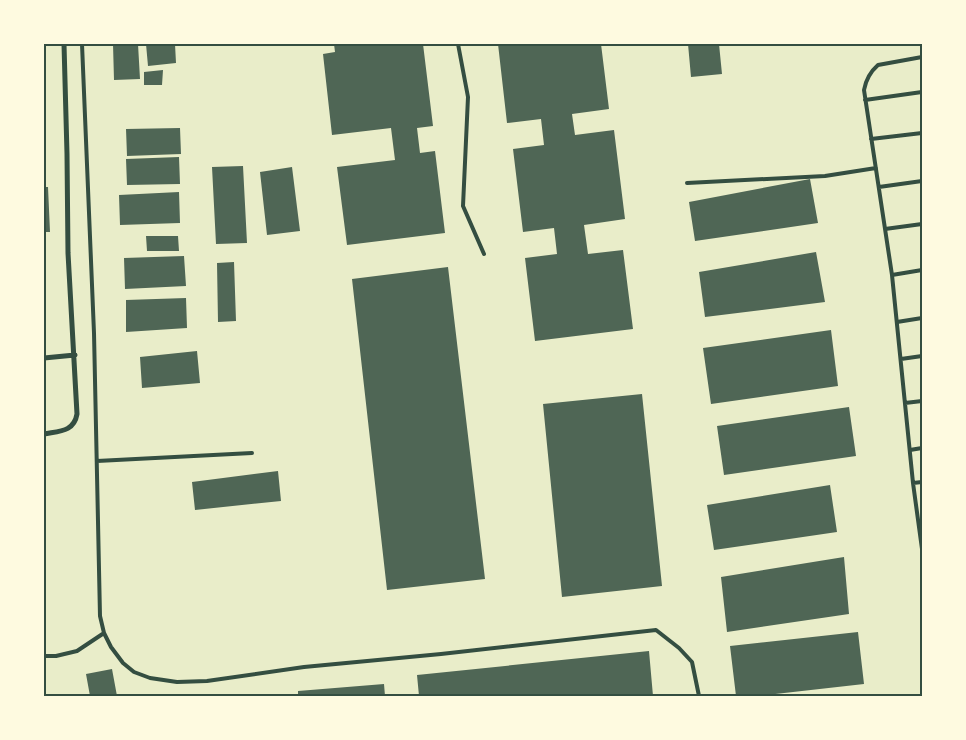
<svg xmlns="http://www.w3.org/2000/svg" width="966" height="740" font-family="'Asap Condensed',sans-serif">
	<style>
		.building { fill: #4f6655 }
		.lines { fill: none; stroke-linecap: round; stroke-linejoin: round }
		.service { stroke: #344e41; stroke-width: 4 }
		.minor { stroke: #344e41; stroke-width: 5 }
		.neatline { fill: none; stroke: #344e41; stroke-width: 2 }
	</style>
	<rect width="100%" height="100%" fill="#e9edc9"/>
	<path class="building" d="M113,44h25l2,35 -26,1z
		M146,44h29l1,19 -28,3z
		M334,44h89l10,82 -16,2 3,25 15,-2 10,82 -98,12 -10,-78 58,-7 -4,-32 -59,7 -9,-81 12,-2z
		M498,44h103l8,65 -37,5 3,21 39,-5 11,89 -41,6 4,29 35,-4 10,79 -98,12 -10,-83 32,-4 -3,-26 -31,4 -10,-83 31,-4 -3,-26 -34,4z
		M688,44h31l3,30 -31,3z
		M163,70l-1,15h-18v-13z
		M180,128l1,26 -54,2 -1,-27z
		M179,157l1,27 -53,1 -1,-26z
		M243,166l4,77 -31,1 -4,-77z
		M292,167l8,64 -33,4 -7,-63z
		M810,179l8,44 -123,18 -6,-39z
		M44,187h4l2,45h-6z
		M179,192l1,31 -60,2 -1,-30z
		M146,236h32l1,15h-32z
		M816,252l9,50 -120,15 -6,-45z
		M184,256l2,30 -61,3 -1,-31z
		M234,262l2,59 -18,1 -1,-59z
		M448,267l37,312 -98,11 -35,-311z
		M186,298l1,30 -61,4v-32z
		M831,330l7,56 -127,18 -8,-56z
		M197,351l3,32 -58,5 -2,-31z
		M642,394l20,192 -100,11 -19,-193z
		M849,407l7,49 -132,19 -7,-49z
		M278,471l3,30 -86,9 -3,-28z
		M830,485l7,47 -123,18 -7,-45z
		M844,557l5,57 -122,18 -6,-55z
		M858,632l6,52 -107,12h-21l-6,-50z
		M649,651l4,45h-234l-2,-21z
		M112,669l5,27h-27l-4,-22z
		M384,684l1,12h-87v-5z"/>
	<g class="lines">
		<path class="service" d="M82,44l12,289 6,283 4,17 7,14 12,16 11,9 16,6 27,4 30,-1 97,-14 137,-13 215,-24 23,18 13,14 7,34
			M458,44l10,53 -5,109 21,48
			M922,57l-44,8c-8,7 -12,14 -14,25l28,185 21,208 9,66
			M865,100l57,-8
			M871,139l51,-6
			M687,183l138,-7 51,-8
			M879,187l43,-6
			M885,229l37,-5
			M892,275l30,-5
			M897,322l25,-4
			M901,359l21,-3
			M905,403l17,-2
			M910,450l12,-2
			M97,461l155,-8
			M913,483l9,-1
			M44,656h12l21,-5 27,-18"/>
		<path class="minor" d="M44,358l31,-3
			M44,434c15,-3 30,-2 33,-20l-9,-161 -1,-99 -3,-110"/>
	</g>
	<rect width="966" height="740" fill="none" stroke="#fefae0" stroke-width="90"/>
	<rect x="45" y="45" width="876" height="650" class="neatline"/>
</svg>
